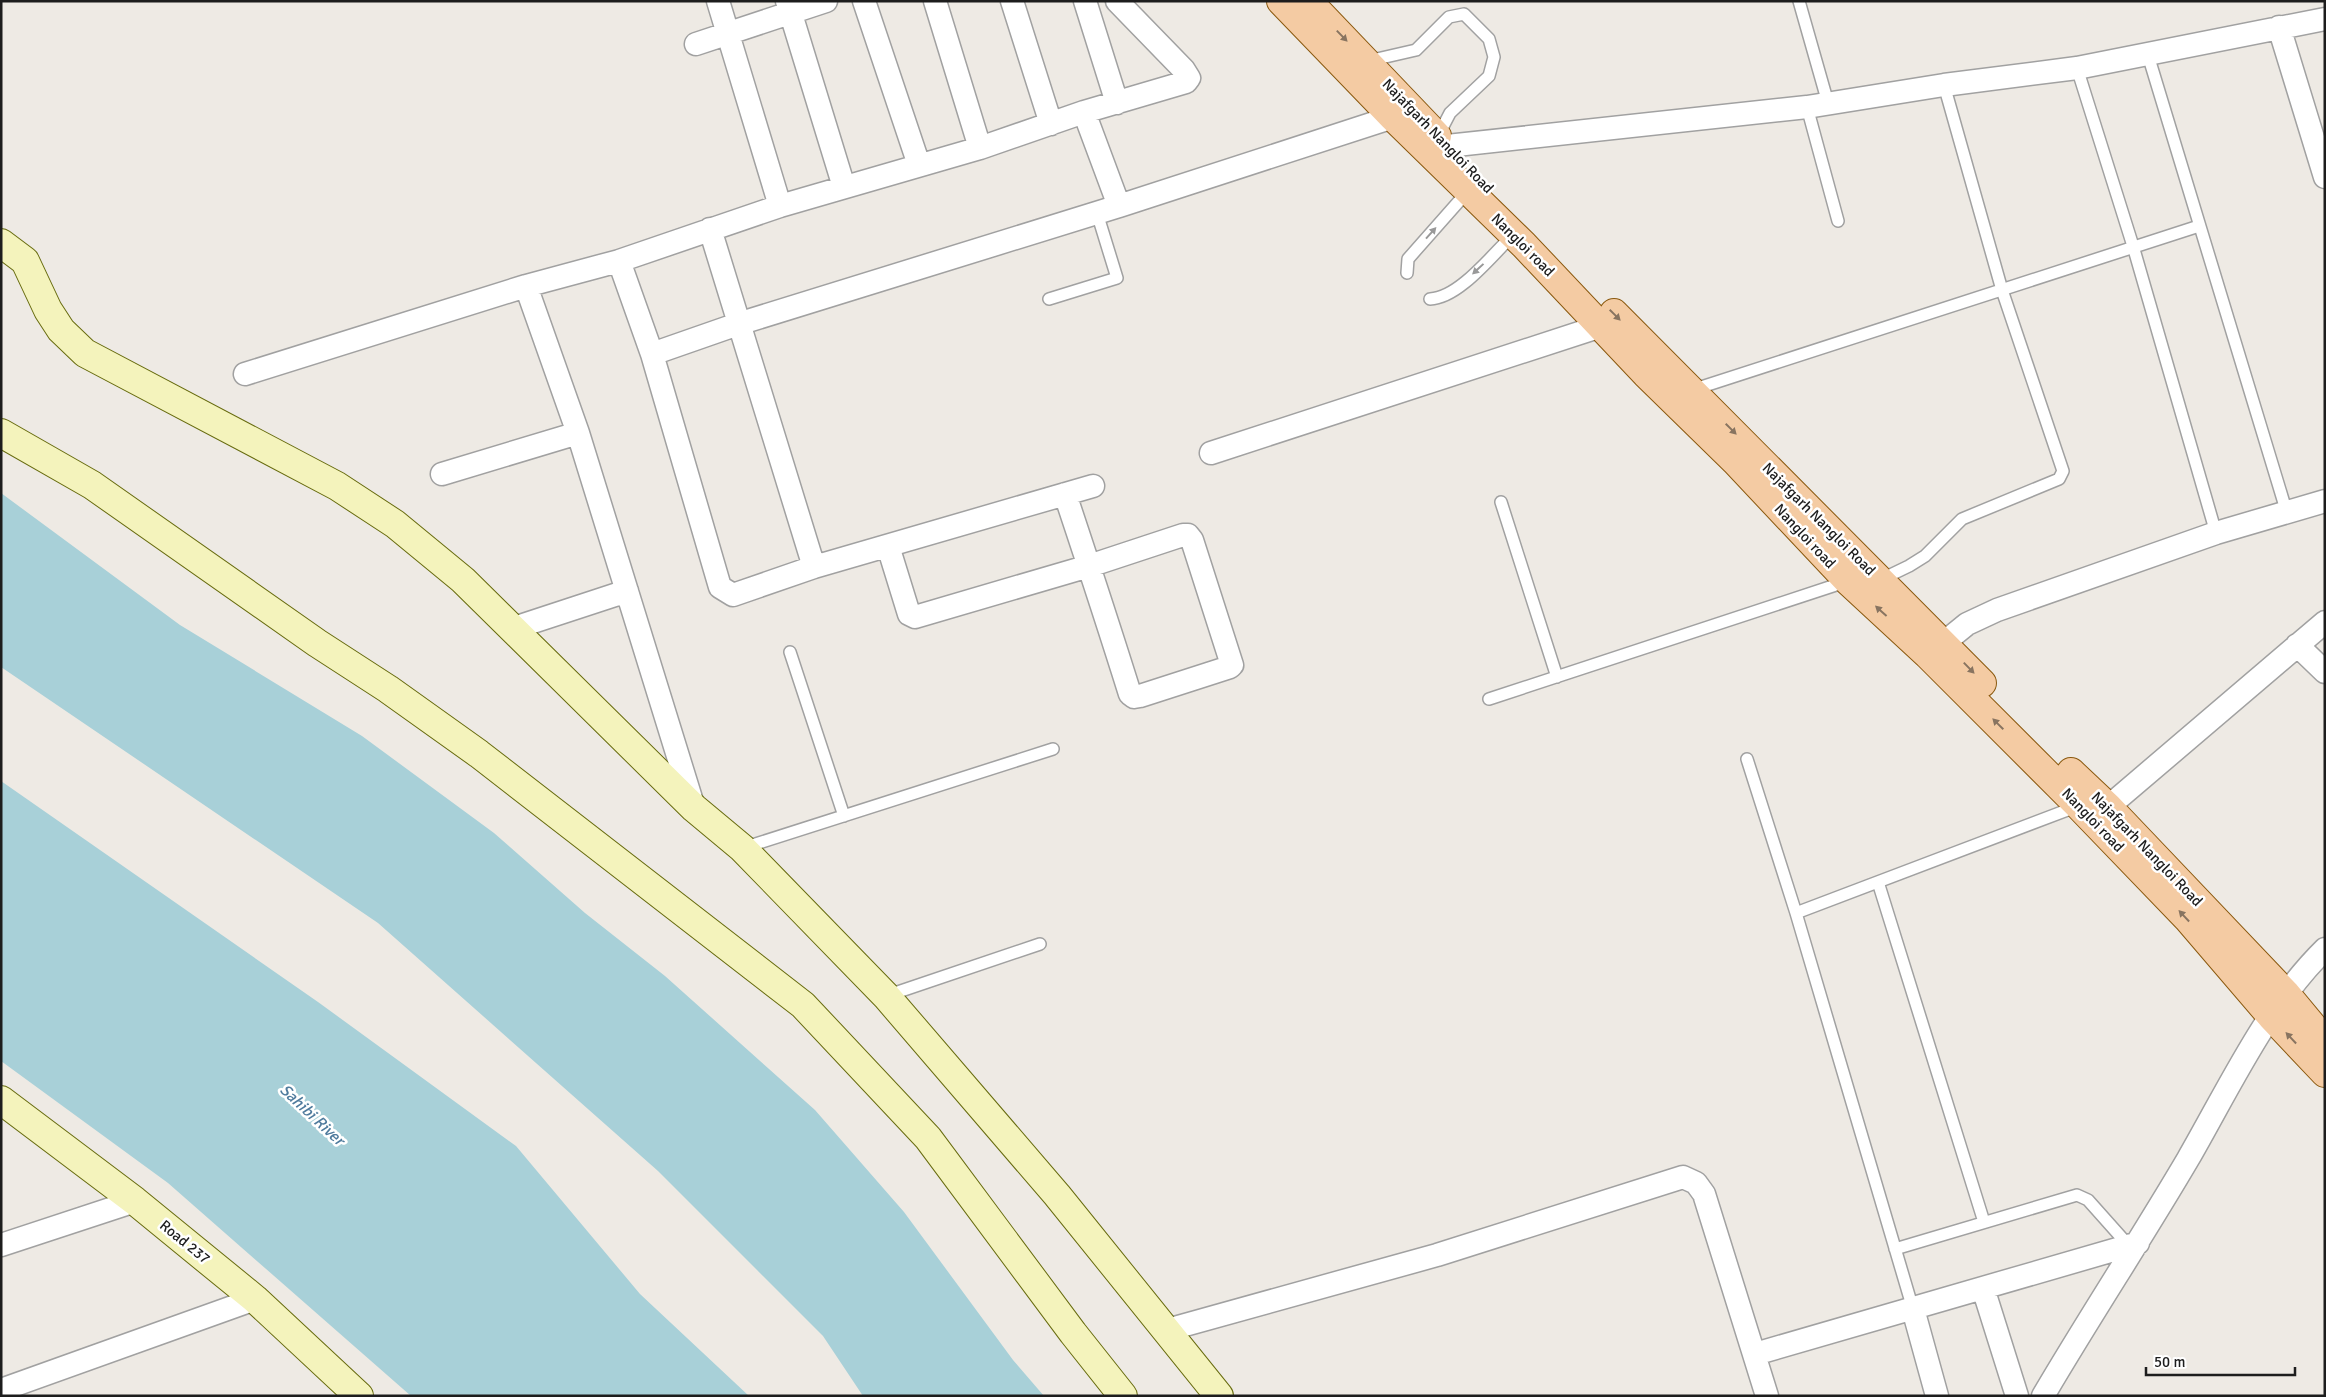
<svg xmlns="http://www.w3.org/2000/svg" width="2326" height="1397" font-family="Signika,sans-serif">
	<style>
		.water { fill: #a8d0d8 }
		.lines { fill: none; stroke-linecap: round; stroke-linejoin: round }
		.lane-casing { stroke: #a1a1a1; stroke-width: 14 }
		.street-casing { stroke: #a1a1a1; stroke-width: 25 }
		.secondary-casing { stroke: #676b0e; stroke-width: 30 }
		.primary-casing { stroke: #8a580d; stroke-width: 30 }
		.lane { stroke: #fff; stroke-width: 11 }
		.street { stroke: #fff; stroke-width: 22 }
		.secondary { stroke: #f4f3bc; stroke-width: 28 }
		.primary { stroke: #f4cba3; stroke-width: 28 }
		.oneway { fill: #887460 }
		.oneway2 { fill: #999 }
		.labels { text-anchor: middle; dominant-baseline: central; stroke-width: 5; stroke-linejoin: round; paint-order: stroke }
		.street-label { font-size: 15px; fill: #1d1d1d; stroke: #fff }
		.water-label { font-size: 16px; font-style: italic; fill: #4f7b9d; stroke: #fff }
	</style>
	<rect width="100%" height="100%" fill="#eeeae4"/>
	<path class="water" d="M1,493l179,132 182,111 132,97 91,80 80,63 150,134 89,102 109,148 31,36h-181l-40,-60 -165,-165 -280,-248 -377,-256z
		M1,781l317,221 198,144 124,148 109,102h-338l-243,-213 -167,-122z"/>
	<g class="lines">
		<defs>
			<path id="lane" d="M1799,1l29,102
				M2148,55l139,458
				M1368,61l48,-11 33,-33 15,-3 25,25 5,18 -5,19 -39,37 -12,23
				M2077,68l56,178 83,287
				M1807,107l31,114
				M1407,273l1,-14 60,-68
				M1049,299l68,-21 -20,-65
				M1430,299c29,-1 62,-44 83,-64
				M1692,390l507,-164
				M1501,502l56,175
				M1880,580l29,-14 16,-10 37,-37 97,-40 4,-8 -61,-181 -58,-205
				M790,652l54,164
				M1489,699l359,-118
				M1747,759l49,154 117,396
				M743,848l310,-99
				M1878,882l106,340
				M1796,913l282,-107
				M886,996l154,-52
				M1895,1249l182,-54 11,5 41,46"/>
			<path id="street" d="M718,1l62,205
				M787,1l57,186
				M864,1l55,164
				M935,1l45,147
				M1012,1l39,123
				M1085,1l32,102
				M2279,27l46,150
				M696,44l130,-43
				M1084,112l35,94 274,-89
				M1434,158l13,-12 360,-39 137,-22 133,-17 248,-49
				M710,229l104,338
				M619,261l33,93 68,233 13,8 81,-28 279,-81
				M526,286l52,147 116,375
				M652,354l86,-30 381,-118
				M245,374l281,-88 93,-25 161,-55 200,-58 104,-36 102,-30 3,-4 -5,-8 -67,-69
				M1211,453l390,-127
				M442,474l136,-41
				M888,546l21,68 6,3 174,-51 94,-31h5l4,5 40,125 -2,2 -90,29 -6,1 -4,-3c-21,-67 -43,-134 -65,-200
				M511,629l116,-38
				M2297,645l28,27
				M1930,654l37,-30 30,-14 219,-77 109,-32
				M2108,807l217,-185
				M1,1245l134,-44
				M1983,1288l34,108
				M1913,1309l24,87
				M1167,1330l270,-75 246,-78 13,6 8,11 63,202
				M1755,1354l383,-111
				M1,1390l254,-91
				M2043,1396c47,-80 98,-157 145,-237 41,-71 78,-152 137,-210"/>
			<path id="secondary" d="M1,243l24,18 23,49 13,20 24,23 252,133 58,38 68,56 231,228 48,40 144,148 171,199 162,201
				M1,433l91,52 225,158 71,46 91,65 324,251 125,133 145,195 50,63
				M1,1100l134,101 120,98 104,97"/>
			<path id="primary" d="M1281,1l112,116 131,128 122,129 89,87 113,120 80,74 151,151 108,112 84,98 54,57
				M1308,1l129,135
				M1614,313l368,370
				M2071,772l37,35 178,187 39,47"/>
		</defs>
		<use href="#lane" class="lane-casing"/>
		<use href="#street" class="street-casing"/>
		<use href="#secondary" class="secondary-casing"/>
		<use href="#primary" class="primary-casing"/>
		<use href="#lane" class="lane"/>
		<use href="#street" class="street"/>
		<use href="#secondary" class="secondary"/>
		<use href="#primary" class="primary"/>
	</g>
	<defs><path id="oneway-solid" d="M-6-.8H1V-3.2L6.5 0L1 3.2V.8H-6Z" transform="scale(1.25)"/></defs>
	<g class="oneway">
		<use href="#oneway-solid" transform="translate(1342 36) rotate(46)"/>
		<use href="#oneway-solid" transform="translate(1615 315) rotate(45)"/>
		<use href="#oneway-solid" transform="translate(1731 429) rotate(45)"/>
		<use href="#oneway-solid" transform="translate(1881 611) rotate(-138)"/>
		<use href="#oneway-solid" transform="translate(1969 668) rotate(46)"/>
		<use href="#oneway-solid" transform="translate(1998 724) rotate(-135)"/>
		<use href="#oneway-solid" transform="translate(2184 916) rotate(-133)"/>
		<use href="#oneway-solid" transform="translate(2291 1038) rotate(-133)"/>
	</g>
	<g class="oneway2">
		<use href="#oneway-solid" transform="translate(1431 233) rotate(-48)"/>
		<use href="#oneway-solid" transform="translate(1478 269) rotate(137)"/>
	</g>
	<g class="labels">
		<g class="street-label">
			<text transform="translate(1438 136) rotate(46)">Najafgarh Nangloi Road</text>
			<text transform="translate(1523 245) rotate(45)">Nangloi road</text>
			<text transform="translate(1819 519) rotate(45)">Najafgarh Nangloi Road</text>
			<text transform="translate(1805 536) rotate(47)">Nangloi road</text>
			<text transform="translate(2093 820) rotate(46)">Nangloi road</text>
			<text transform="translate(2147 849) rotate(46)">Najafgarh Nangloi Road</text>
			<text transform="translate(185 1242) rotate(39)">Road 237</text>
		</g>
		<g class="water-label">
			<text transform="translate(312 1115) rotate(43)">Sahibi River</text>
		</g>
	</g>
	<rect width="2326" height="1397" fill="none" stroke="#1d1d1d" stroke-width="5"/>
	<path d="M2146 1367v8h149v-8" fill="none" stroke="#1d1d1d" stroke-width="2.5"/>
	<text x="2154" y="1367" font-size="15" fill="#1d1d1d" stroke="#ffffff" stroke-width="4" paint-order="stroke">50 m</text>
</svg>
